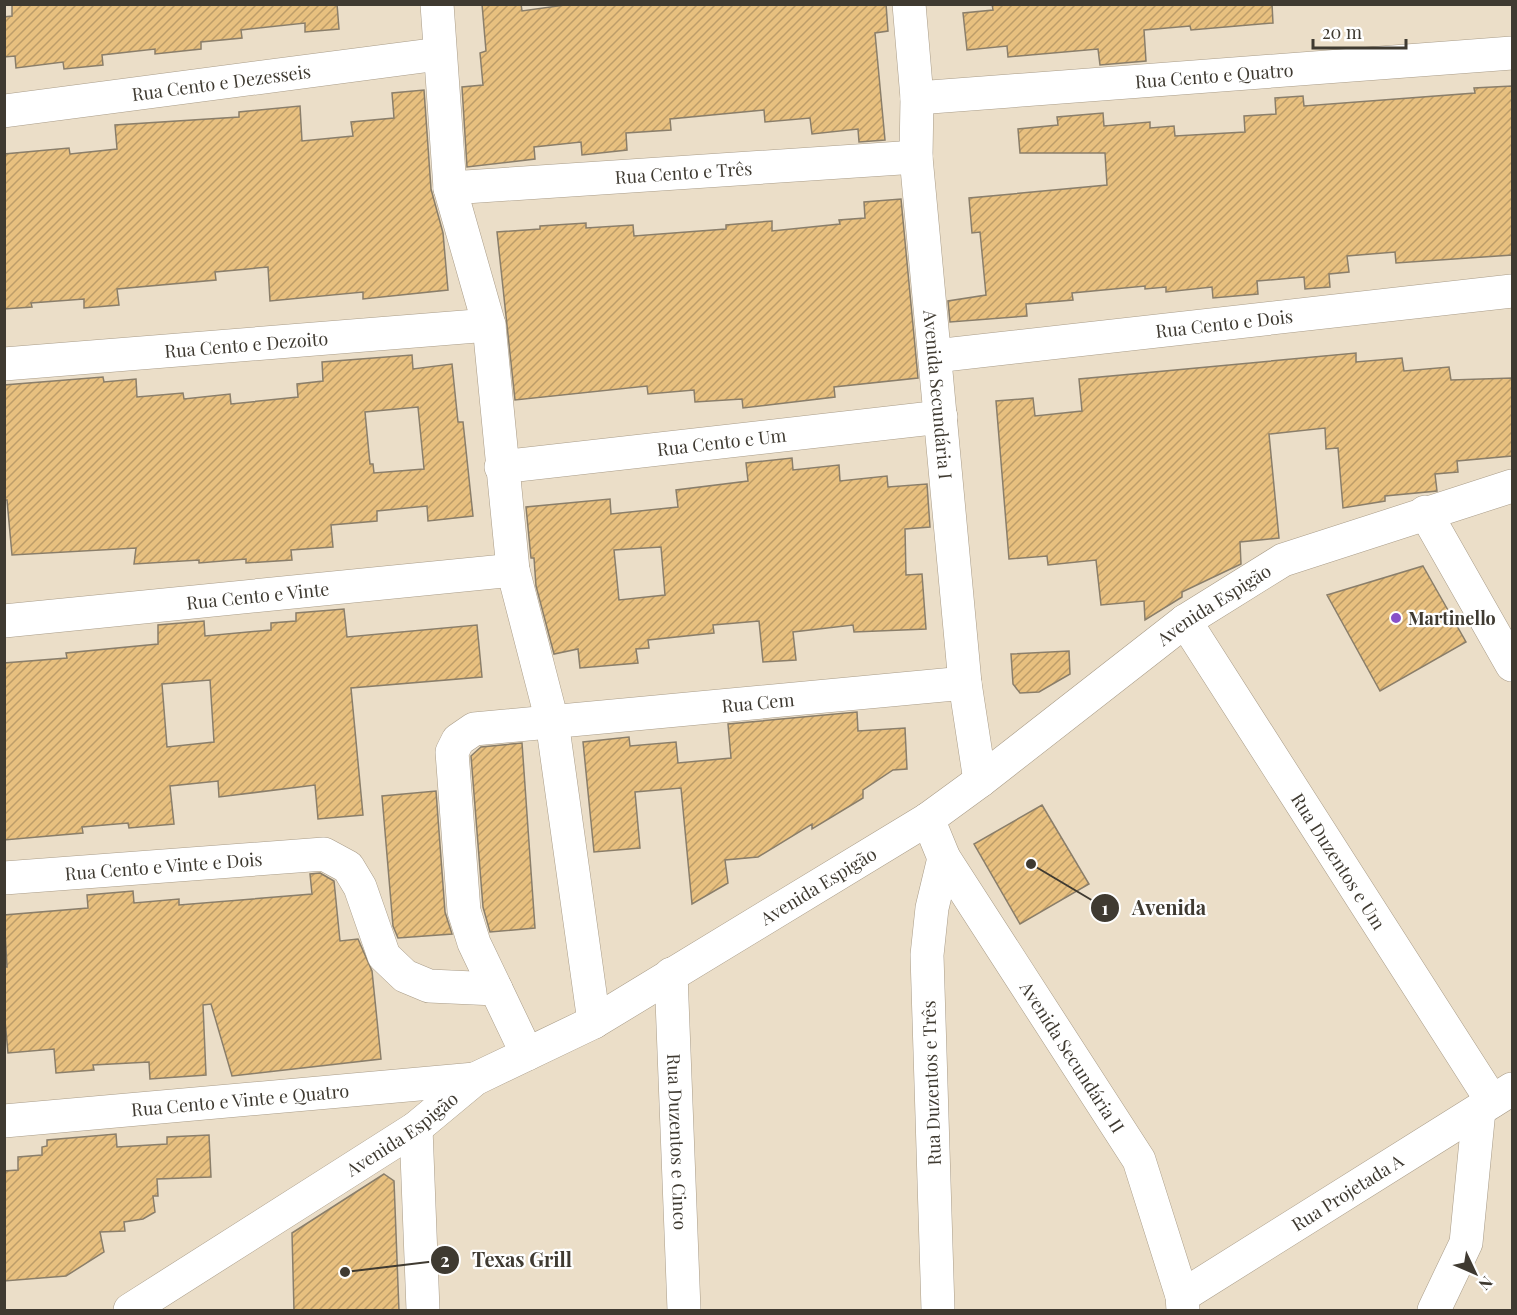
<svg xmlns="http://www.w3.org/2000/svg" width="1517" height="1315" font-family="'Playfair Display',serif">
	<style>
		.building { fill: url(#building-hatch); stroke: #8a7e6a; stroke-width: 1.5; fill-rule: evenodd }
		.lines { fill: none; stroke-linecap: round; stroke-linejoin: round }
		.minor-casing { stroke: #a99c88; stroke-width: 34 }
		.minor { stroke: #fff; stroke-width: 33 }
		.poi-dot { fill: #8850c8; stroke: #fff; stroke-width: 2 }
		.labels { text-anchor: middle; dominant-baseline: central; stroke-width: 4.5; stroke-linejoin: round; paint-order: stroke }
		.street-label { font-size: 18px; fill: #3f3a31; stroke: #fff }
		.poi-label { font-size: 18px; font-weight: bold; fill: #3f3a31; stroke: #fff; text-anchor: start }
		.leader { fill: none; stroke: #3f3a31; stroke-width: 2 }
		.callout-dot { fill: #3f3a31; stroke: #fff; stroke-width: 2 }
		.mark-label { font-size: 18px; text-anchor: middle; font-weight: bold; fill: #fff }
		.callout-label { font-size: 20px; text-anchor: middle; font-weight: bold; fill: #3f3a31; stroke: #fff; stroke-width: 4.5; stroke-linejoin: round; paint-order: stroke }
	</style>
	<defs>
		<pattern id="building-hatch" width="6" height="6" patternUnits="userSpaceOnUse" patternTransform="scale(1.5)"><rect width="6" height="6" fill="#e8c07f"/><path d="M-1 1l2-2M0 6l6-6M5 7l2-2" fill="none" stroke="#bd9d69"/></pattern>
	</defs>
	<rect width="100%" height="100%" fill="#ebdec8"/>
	<path class="building" d="M12,4h325l2,25 -34,3v-9l-64,7 1,8 -41,4v7l-46,5v-5l-53,6 1,10 -39,4 -1,-7 -47,6 -1,-12 -11,1v-40l8,-1z
		M482,4h39l1,7 50,-7h314l2,27 -13,2 10,107 -26,2 -1,-13 -46,5 -2,-16 -45,4 -1,-12 -94,9 1,11 -45,3 1,17 -45,5 -1,-13 -47,5 1,12 -68,8 -5,-80 21,-2 -3,-32 6,-2z
		M992,4h280l1,19 -82,7 -1,-4 -46,4 2,31 -46,4 -2,-16 -90,8 -1,-11 -40,4 -4,-37 30,-3z
		M1512,86v169l-116,8 -1,-11 -48,4 2,16 -20,2 1,13 -25,2 -1,-12 -47,4 1,13 -45,4 -1,-11 -46,5v-5l-21,2v-3l-73,7 1,7 -47,4 1,12 -77,6 -2,-21 38,-6 -6,-63 -8,1 -3,-35 138,-13 -2,-32h-85l-2,-24 40,-4 -1,-8 46,-4 1,13 46,-4v6l24,-2 1,10 70,-4 -1,-16 32,-2 -1,-16 28,-2 1,10 171,-13 -1,-5z
		M424,90l7,99 12,44 5,57 -85,9v-7l-93,9 -2,-34 -53,5 1,8 -99,9 2,16 -35,3v-9l-53,4 1,4 -28,2v-155l65,-6 1,6 47,-5 -2,-24 124,-8v-5l61,-6 2,35 51,-5 -2,-14 43,-4 -2,-25z
		M901,199l17,179 -84,9 1,10 -92,11 -1,-9 -47,3 -1,-12 -46,4 -1,-8 -132,14 -18,-168 43,-3v-3l46,-3v5l47,-3 1,11 92,-7v-4l46,-4v10l68,-7 -1,-4 26,-2 -1,-16z
		M1356,353v9l46,-4 2,13 45,-4 2,13 61,-2v78l-55,5 1,11 -23,2 2,17 -52,5v5l-42,7 -5,-60 -12,1 -1,-21 -56,6 10,104 -39,4 1,22 -59,28v5l-37,23 -1,-19 -43,4 -5,-45 -48,5 -1,-9 -38,3 -13,-158 37,-3 2,18 47,-5 -3,-32z
		M412,355l1,14 39,-5 6,58h5l10,94 -45,5 -1,-15 -50,5v10l-46,4 2,22 -42,3 1,10 -46,3v-4l-47,4v-3l-65,4 2,-16 -124,7 -5,-55h-3v-115l99,-8 1,5 32,-3 1,18 46,-4 1,6 46,-5 1,10 67,-7 -1,-13 26,-3 -1,-19zM418,407l6,62 -50,4 -1,-9h-3l-5,-52z
		M792,458l1,12 46,-5 1,16 47,-5 1,11 39,-3 3,43 -25,2 1,46 16,-1 4,55 -72,3 -1,-7 -60,7 3,28 -33,2 -4,-41 -46,4 1,8 -66,7 1,8 -13,1 2,14 -58,5 -2,-19 -24,5 -18,-68 -2,-28h-3l-5,-51 84,-8 1,15 67,-7 -2,-17 72,-9 -2,-18zM661,547l4,48 -46,5 -5,-50z
		M1423,566l43,76 -86,49 -53,-96z
		M344,609l3,28 130,-12 5,52 -131,11 12,127 -45,4 -3,-34 -96,12 -1,-16 -48,5 4,38 -45,4 -1,-5 -46,4 1,6 -79,7v-177l63,-5 -1,-5 92,-9v-19l46,-4 1,15 66,-6v-7l25,-2v-8zM210,680l4,62 -47,5 -5,-63z
		M1069,651l1,23 -31,18 -19,1 -7,-9 -2,-30z
		M857,712l1,19 47,-3 2,41 -14,1 -30,20v8l-51,31v-5l-54,33 -33,3 3,23 -36,21 -11,-116 -46,4 5,56 -46,4 -11,-110 46,-5 1,9 46,-4 2,21 53,-5 -3,-34z
		M522,743l13,185 -45,4 -7,-25 -12,-151 10,-9z
		M436,791l9,121 7,22 -54,4 -5,-12 -11,-130z
		M1042,805l47,79 -69,40 -46,-80z
		M320,873l14,8 6,60 18,-2 14,32 9,88 -149,17 -21,-72 -8,1 3,70 -56,4 -1,-17 -56,3 1,5 -38,3 -2,-24 -46,4 -4,-43v-43h3l-3,-52 84,-7 -1,-13 46,-4 1,12 45,-4v6l133,-11 -2,-20z
		M116,1134l1,13 50,-3v-7l42,-2 2,42 -54,2 1,17h-5l2,16 -12,7 -19,3 1,9 -25,1 4,20 -38,24 -62,5v-110l14,-1v-13l24,-2v-8l5,-1v-6z
		M384,1174l10,7 5,130h-105l-2,-78z"/>
	<g class="lines">
		<defs>
			<g id="minor">
				<path d="M437,4l13,184 39,137 24,245 39,151 42,301"/>
				<path id="s1" d="M909,4l8,94 -1,59 49,526 15,98"/>
				<path id="s2" d="M917,98l595,-45"/>
				<path id="s3" d="M4,111l435,-57"/>
				<path id="s4" d="M450,188l466,-31"/>
				<path id="s5" d="M935,356l577,-65"/>
				<path id="s6" d="M4,364l485,-39"/>
				<path id="s7" d="M501,467l440,-50"/>
				<path d="M1425,512l87,153"/>
				<path id="s8" d="M4,621l509,-51"/>
				<path id="s9" d="M1185,621l307,480"/>
				<path id="s10" d="M928,819l16,39 195,302 43,136 1,14"/>
				<path id="s11" d="M4,878l320,-24 24,13 12,20 24,69 21,20 24,10 67,3"/>
				<path id="s12" d="M671,974l13,336"/>
				<path id="s13" d="M527,1054l-53,-111 -10,-32 -12,-159 6,-12 16,-11 491,-46"/>
				<path id="s14" d="M4,1121l471,-42"/>
				<path d="M416,1128l7,182"/>
				<path id="s15" d="M1182,1296l330,-207"/>
				<path id="s16" d="M130,1310l286,-182 59,-49 119,-57 334,-203 52,-38 205,-160 98,-61 229,-74"/>
				<path d="M938,1310l-11,-355 5,-47 12,-50"/>
				<path d="M1434,1310l32,-67 13,-133"/>
			</g>
		</defs>
		<use href="#minor" class="minor-casing"/>
		<use href="#minor" class="minor"/>
	</g>
	<circle class="poi-dot" cx="1396" cy="618" r="6"/>
	<g class="labels">
		<g class="street-label">
			<text stroke="none"><textPath href="#s2" startOffset="298">Rua Cento e Quatro</textPath></text>
			<text stroke="none"><textPath href="#s3" startOffset="219">Rua Cento e Dezesseis</textPath></text>
			<text stroke="none"><textPath href="#s4" startOffset="234">Rua Cento e Três</textPath></text>
			<text stroke="none"><textPath href="#s5" startOffset="291">Rua Cento e Dois</textPath></text>
			<text stroke="none"><textPath href="#s6" startOffset="243">Rua Cento e Dezoito</textPath></text>
			<text stroke="none"><textPath href="#s1" startOffset="392">Avenida Secundária I</textPath></text>
			<text stroke="none"><textPath href="#s7" startOffset="222">Rua Cento e Um</textPath></text>
			<text stroke="none"><textPath href="#s8" startOffset="255">Rua Cento e Vinte</textPath></text>
			<text stroke="none"><textPath href="#s16" startOffset="1296">Avenida Espigão</textPath></text>
			<text stroke="none"><textPath href="#s13" startOffset="634">Rua Cem</textPath></text>
			<text stroke="none"><textPath href="#s9" startOffset="285">Rua Duzentos e Um</textPath></text>
			<text stroke="none"><textPath href="#s11" startOffset="160">Rua Cento e Vinte e Dois</textPath></text>
			<text stroke="none"><textPath href="#s16" startOffset="810">Avenida Espigão</textPath></text>
			<text stroke="none"><textPath href="#s10" startOffset="279">Avenida Secundária II</textPath></text>
			<text transform="translate(931 1083) rotate(-92)">Rua Duzentos e Três</text>
			<text stroke="none"><textPath href="#s14" startOffset="237">Rua Cento e Vinte e Quatro</textPath></text>
			<text stroke="none"><textPath href="#s16" startOffset="324">Avenida Espigão</textPath></text>
			<text stroke="none"><textPath href="#s12" startOffset="168">Rua Duzentos e Cinco</textPath></text>
			<text stroke="none"><textPath href="#s15" startOffset="195">Rua Projetada A</textPath></text>
		</g>
		<g class="poi-label">
			<text x="1408" y="618">Martinello</text>
		</g>
	</g>
	<path class="leader" d="M1031 864L1105 908M345 1272L445 1260"/>
	<g class="callout-dot">
		<circle cx="1031" cy="864" r="6"/>
		<circle cx="345" cy="1272" r="6"/>
		<circle cx="1105" cy="908" r="15"/>
		<circle cx="445" cy="1260" r="15"/>
	</g>
	<g class="mark-label">
		<text x="1105" y="915">1</text>
		<text x="445" y="1267">2</text>
	</g>
	<g class="callout-label">
		<text x="1169" y="915">Avenida</text>
		<text x="522" y="1267">Texas Grill</text>
	</g>
	<rect width="1517" height="1315" fill="none" stroke="#3f3a31" stroke-width="12"/>
	<g transform="translate(1475 1273) rotate(134)" stroke="#ffffff" stroke-width="4.5" paint-order="stroke">
	<path d="M0-4.5L10 22L0 15L-10 22Z" fill="#3f3a31"/>
	<text y="-9" font-size="16" font-weight="bold" text-anchor="middle" fill="#3f3a31">N</text>
	</g>
	<path d="M1313 39v9h93v-9" fill="none" stroke="#3f3a31" stroke-width="3"/>
	<text x="1322" y="39" font-size="18" fill="#3f3a31" stroke="#ffffff" stroke-width="4.5" paint-order="stroke">20 m</text>
</svg>
